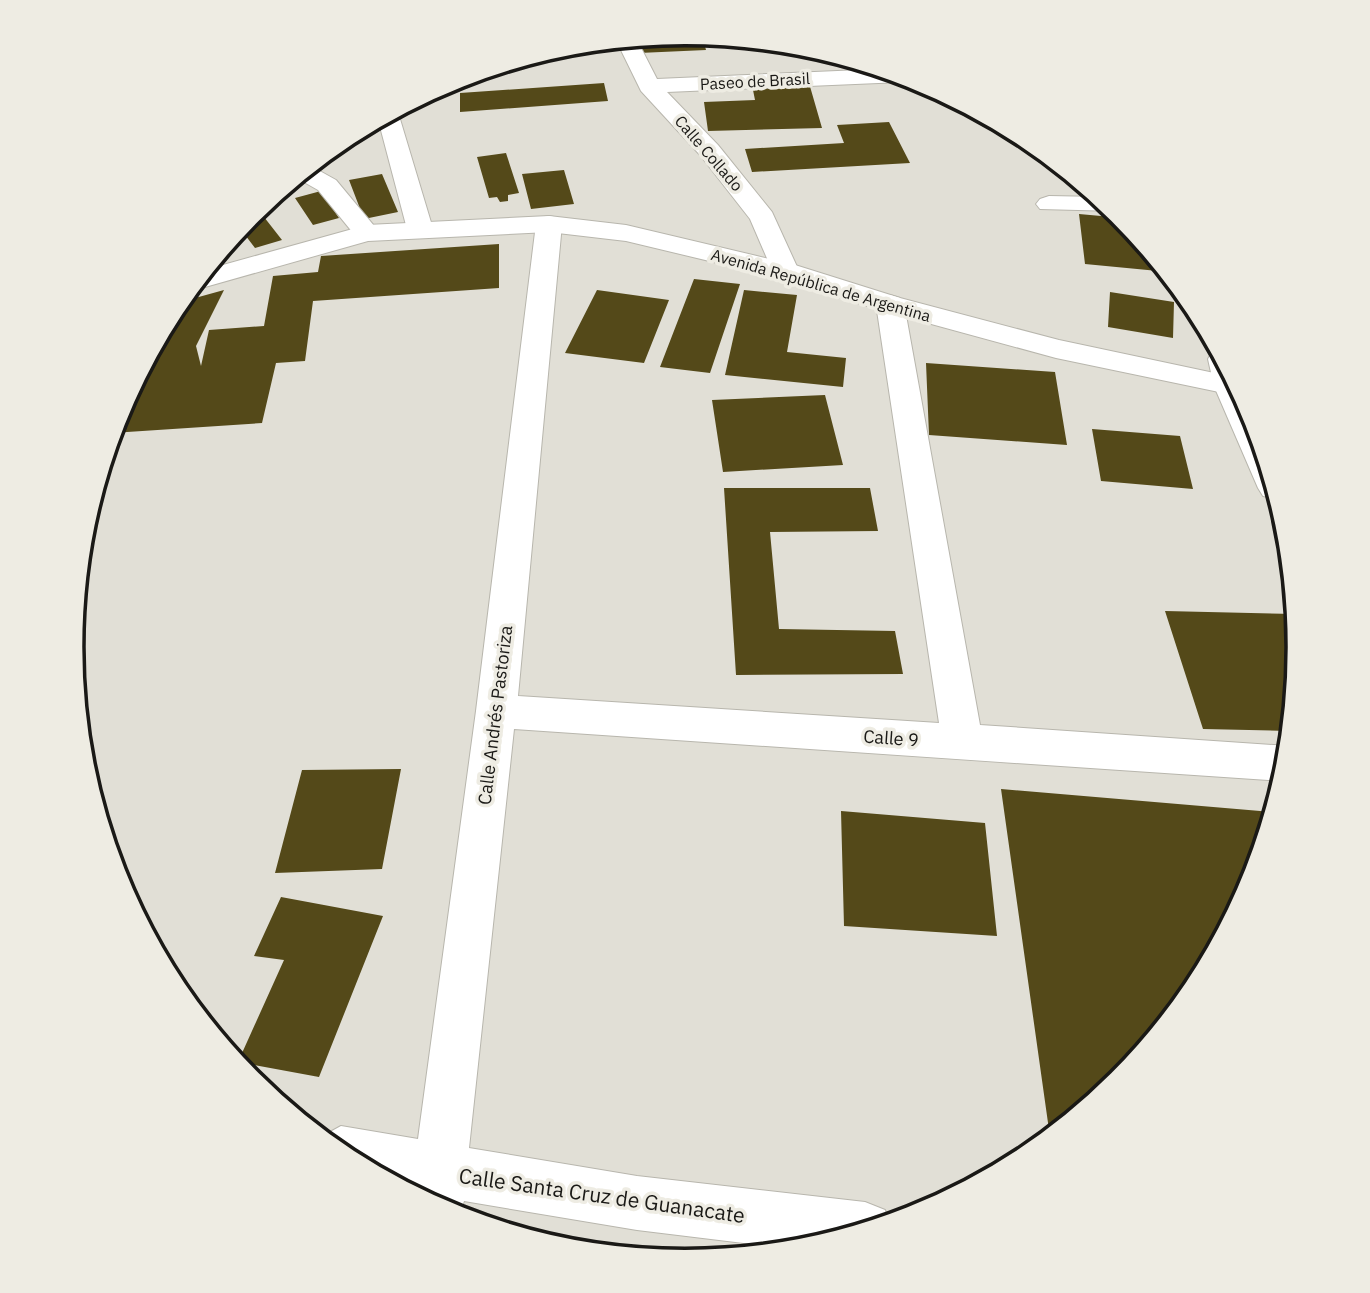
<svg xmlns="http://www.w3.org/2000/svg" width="1370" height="1293" font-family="'IBM Plex Sans',sans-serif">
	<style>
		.building { fill: #544919 }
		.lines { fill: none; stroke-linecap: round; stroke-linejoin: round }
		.service-casing { stroke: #b8b6ad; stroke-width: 1 }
		.minor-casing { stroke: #b8b6ad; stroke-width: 2 }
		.secondary-casing { stroke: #b8b6ad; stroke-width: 2 }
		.service { fill: #fff; fill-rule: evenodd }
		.minor { fill: #fff; fill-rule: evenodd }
		.secondary { fill: #fff; fill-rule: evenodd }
		.labels { text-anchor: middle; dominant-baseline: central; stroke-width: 7; stroke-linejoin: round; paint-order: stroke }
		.far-street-label { font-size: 16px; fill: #1a1916; stroke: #eeece3 }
		.street-label { font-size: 18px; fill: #1a1916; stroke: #eeece3 }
		.near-street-label { font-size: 21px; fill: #1a1916; stroke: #eeece3 }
		.rim { fill: none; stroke: #1a1916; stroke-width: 3.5 }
	</style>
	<rect width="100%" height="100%" fill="#e1dfd6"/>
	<path class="building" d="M685,33l17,2 4,15 -67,3 -2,-15z
		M604,83l4,18 -148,11v-19z
		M809,83l13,45 -114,3 -4,-29 51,-2 -3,-15z
		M889,122l21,41 -158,9 -7,-23 99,-6 -7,-18z
		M506,153l13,40 -11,2v6l-8,1 -3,-5 -8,1 -12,-41z
		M564,170l10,34 -43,5 -9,-35z
		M382,174l16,38 -34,7 -15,-39z
		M321,191l18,27 -26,7 -18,-27z
		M257,208l25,32 -27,8 -16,-21z
		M1079,214l44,4 32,40 3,13 -73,-7z
		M499,244v44l-186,13 -8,60 -29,2 -14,60 -150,10 7,-22 58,-108 47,-13 -28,56 5,20 8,-36 55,-4 9,-50 45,-4 3,-16z
		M694,279l46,5 -30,89 -50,-6z
		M597,290l72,10 -25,63 -79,-10z
		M744,290l53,5 -10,57 59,6 -3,29 -118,-12z
		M1110,292l64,10 -1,36 -65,-11z
		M926,363l129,9 12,73 -138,-10z
		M825,395l18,70 -120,7 -11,-72z
		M1092,429l88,7 13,53 -92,-8z
		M724,488h146l8,43 -108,1 9,97 116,2 8,43 -167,1z
		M1165,611l130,3 3,33 -8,84 -87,-2z
		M401,769l-19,100 -107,4 27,-103z
		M1001,789l271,23 -21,70 -56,106 -77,92 -68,57z
		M841,811l144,12 12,113 -153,-10z
		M281,897l102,19 -64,161 -81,-15 46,-102 -30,-4z"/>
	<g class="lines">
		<defs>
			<path id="service" d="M594,43l-6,4 -31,1z"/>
			<path id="minor" d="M636,38l21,41 227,-10 27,8 -9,5 -235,10 51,53 54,67 27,59 -4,6h-20l-25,-58 -50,-64 -59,-64 -25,-51z
				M397,109l36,120 -4,6h-18l-4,-6 -29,-110z
				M309,165l27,15 44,53 -4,6h-18l-40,-49 -23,-13z
				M1049,196l50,1 17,14 -76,-2 -4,-5 4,-5z
				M549,216l9,2 4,6 -44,472 421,27 -63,-419 4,-6 10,-3 10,3 4,6 76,421 308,21 -6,35 -768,-52 -45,419 168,28 228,26 20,8 4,12 -96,27 -156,-19 -173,-29 -5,15 -115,-60 -23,-19 20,-11 77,13 58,-428 60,-487 4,-6z
				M1219,351l33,61 26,87 -15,-3 -5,-8 -44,-102 -6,-27 4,-7z"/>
			<path id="secondary" d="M549,216l77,9 169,40 105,33 159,42 174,37 10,20 -187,-39 -176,-48 -104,-33 -150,-36 -77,-9 -181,9 -163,46 -15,1 15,-18 162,-45z"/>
		</defs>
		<use href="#service" class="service-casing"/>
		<use href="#minor" class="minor-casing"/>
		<use href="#secondary" class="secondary-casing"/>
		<use href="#service" class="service"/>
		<use href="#minor" class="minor"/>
		<use href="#secondary" class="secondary"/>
	</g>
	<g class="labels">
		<g class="far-street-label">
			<text transform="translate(755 81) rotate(-3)">Paseo de Brasil</text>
			<text transform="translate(709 153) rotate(49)">Calle Collado</text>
			<text transform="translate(821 285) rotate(16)">Avenida República de Argentina</text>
		</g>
		<g class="street-label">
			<text transform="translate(495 715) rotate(-83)">Calle Andrés Pastoriza</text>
			<text transform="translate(891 738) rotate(4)">Calle 9</text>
		</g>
		<g class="near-street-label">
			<text transform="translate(602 1195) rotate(8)">Calle Santa Cruz de Guanacate</text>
		</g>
	</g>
	<path d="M0 0H1370V1293H0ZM84 647a601 601 0 1 1 1202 0a601 601 0 1 1-1202 0Z" fill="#eeece3" fill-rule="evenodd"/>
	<path class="rim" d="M84 647a601 601 0 1 1 1202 0a601 601 0 1 1-1202 0Z"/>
</svg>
